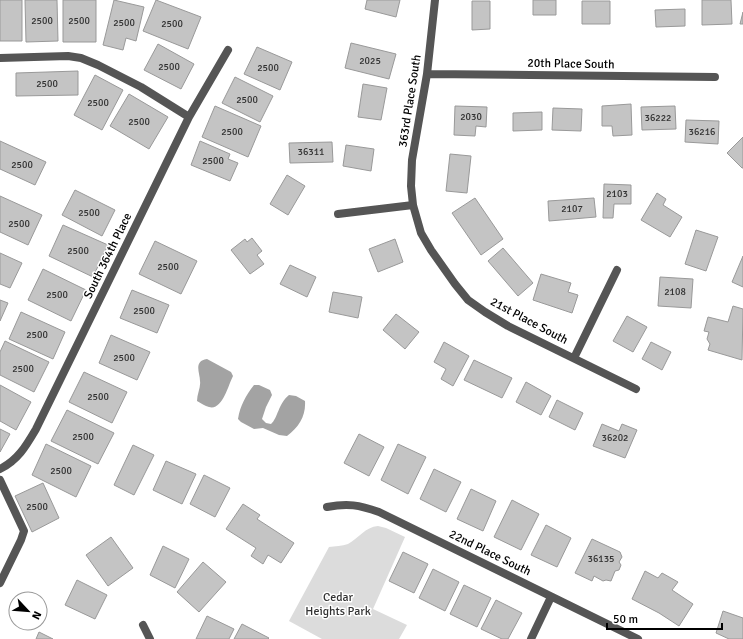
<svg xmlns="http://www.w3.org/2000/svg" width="743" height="639" font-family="Signika,sans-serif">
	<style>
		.green { fill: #dcdcdc }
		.water { fill: #a3a3a3 }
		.building { fill: #c4c4c4; stroke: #999 }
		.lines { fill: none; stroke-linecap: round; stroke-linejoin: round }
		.lane { stroke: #555; stroke-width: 8 }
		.street { stroke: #555; stroke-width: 8 }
		.labels { text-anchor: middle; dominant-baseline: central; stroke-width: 3; stroke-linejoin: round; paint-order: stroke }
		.number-label { font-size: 10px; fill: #313131 }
		.street-label { font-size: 12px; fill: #000; stroke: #fff }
		.park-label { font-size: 12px; fill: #333; stroke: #fff }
	</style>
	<rect width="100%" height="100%" fill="#fff"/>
	<path class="green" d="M378,526l8,2 19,9 -32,72 34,16 -8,14h-77l-33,-18 40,-74c6,-1 13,-1 19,-3 11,-6 17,-17 30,-18z"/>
	<path class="water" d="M207,359l24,13 2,4c-5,10 -11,35 -24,31 -4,-1 -8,-4 -12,-6 0,-7 4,-14 3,-20 0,-8 -7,-20 7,-22z
		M254,385h5l11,5 2,5 -6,12 -4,12 4,4 5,1c7,-6 7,-20 18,-29l7,1 9,5c1,15 -6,26 -18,35l-8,-1 -16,-7 -9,1 -13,-7 -3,-3c2,-13 8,-24 16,-34z"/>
	<path class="building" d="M0,0h22v41h-22z
		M25,0h32l1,41 -32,1z
		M63,0h33v42h-33z
		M114,0l30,7 -8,34 -10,-3 -3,12 -20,-5z
		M156,0l45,17 -13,32 -45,-18z
		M367,0h33l-4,17 -31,-8z
		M533,0h23v15h-23z
		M702,0h29l1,24 -30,1z
		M472,1h18v28l-18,1z
		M582,1h28v23h-28z
		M685,9v17l-29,1 -1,-17z
		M743,12v12h-3z
		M351,43l45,11 -7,25 -44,-11z
		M158,44l36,20 -13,25 -37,-19z
		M257,47l35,15 -12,28 -36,-16z
		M78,71v24l-62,1v-23z
		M95,75l28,15 -21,40 -28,-15z
		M235,77l38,19 -13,26 -38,-19z
		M363,84l24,4 -6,32 -23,-3z
		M129,94l39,23 -19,32 -39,-23z
		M631,104l1,31 -19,1 -1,-10h-10v-20z
		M215,106l46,20 -13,31 -46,-20z
		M455,106l32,1 -1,20 -10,-1 -1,10 -21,-1z
		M675,106l1,23 -34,1 -1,-23z
		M553,108l29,1 -1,22 -29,-1z
		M542,112v18l-29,1v-18z
		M686,120l33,1 -1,23 -33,-2z
		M743,137v31h-1l-15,-15z
		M0,141l46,21 -11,23 -35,-16z
		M200,141l30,13 -2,5 10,4 -8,18 -39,-16z
		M332,142l1,20 -43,1 -1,-20z
		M346,145l28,4 -3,22 -28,-5z
		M450,154l21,2 -4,37 -21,-2z
		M287,175l18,11 -17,29 -18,-11z
		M604,184l27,1v19h-17l-1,14h-10z
		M75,190l40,20 -13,26 -40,-21z
		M657,193l9,6 -3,6 19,12 -12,20 -29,-17z
		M0,196l42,19 -14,30 -28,-13z
		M475,198l28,41 -22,16 -29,-42z
		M594,198l2,19 -47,4 -1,-20z
		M63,225l45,20 -15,32 -44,-21z
		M696,230l22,7 -12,34 -21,-7z
		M252,238l10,13 -5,4 7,9 -14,10 -19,-24 14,-11 2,3z
		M395,239l8,23 -25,10 -9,-23z
		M155,241l42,20 -16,33 -42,-20z
		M503,248l30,35 -15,13 -30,-35z
		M0,253l22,10 -12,25 -10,-4z
		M743,256v31l-11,-5z
		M290,265l26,12 -9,20 -27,-13z
		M43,269l43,21 -15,31 -43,-21z
		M541,274l30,9 -3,9 10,3 -6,18 -39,-13z
		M660,277l33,2 -2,29 -33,-2z
		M132,290l37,15 -12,28 -37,-15z
		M333,292l29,5 -4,21 -29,-6z
		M0,300l8,3 -8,18z
		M733,306l10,3 -1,51 -34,-10 2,-6 -3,-5 2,-7 -5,-1 4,-14 20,5z
		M21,312l44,20 -12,27 -44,-20z
		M396,314l23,18 -14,17 -22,-19z
		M627,316l20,11 -14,25 -20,-11z
		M111,335l39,17 -13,28 -38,-17z
		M5,341l44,21 -15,30 -34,-17v-23z
		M444,342l25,14 -16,30 -12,-7 5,-10 -12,-7z
		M651,342l20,10 -9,18 -20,-11z
		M474,360l38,18 -10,20 -38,-18z
		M84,372l43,20 -15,31 -43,-21z
		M526,382l25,14 -10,19 -25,-13z
		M0,385l31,17 -15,28 -16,-9z
		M557,400l26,13 -8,17 -26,-13z
		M67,410l47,23 -16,31 -47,-23z
		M602,424l17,7 3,-7 15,6 -12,28 -32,-12z
		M0,429l10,5 -10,18z
		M359,434l25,13 -15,29 -25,-13z
		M46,444l45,22 -15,31 -44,-22z
		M398,444l28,13 -18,37 -27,-14z
		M133,445l21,10 -20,40 -20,-10z
		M166,461l30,13 -14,30 -29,-14z
		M434,469l27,13 -15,30 -26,-13z
		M204,475l26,13 -15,29 -25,-13z
		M43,483l16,35 -27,14 -17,-36z
		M471,489l25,12 -13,30 -26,-12z
		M512,500l27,14 -18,36 -27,-13z
		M243,504l17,11 -3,4 37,24 -13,20 -13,-8 -5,9 -12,-8 5,-8 -30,-19z
		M546,525l25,13 -14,29 -26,-12z
		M111,537l22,31 -25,18 -22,-31z
		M592,539l28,13 2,5 -3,5 2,3 -2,5 -4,1 -4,10 -5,-1 -3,1 -9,-5 -2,5 -17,-8z
		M163,546l26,13 -14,29 -25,-13z
		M403,552l25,12 -14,29 -25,-12z
		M203,562l23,20 -27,30 -22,-20z
		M433,569l26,13 -14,29 -26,-13z
		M645,571l13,7 4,-5 16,9 -6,8 21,14 -14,22 -20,-13 -27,-14z
		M77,580l30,15 -12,24 -30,-14z
		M464,585l27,13 -14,29 -27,-13z
		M496,600l26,13 -14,26h-6l-21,-10z
		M723,611l20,7v21h-14l-13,-6z
		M207,616l27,13 -5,10h-33z
		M242,624l27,14 -1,1h-34z
		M39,632l14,7h-17z"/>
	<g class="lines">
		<path class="lane" d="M0,480l24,51 -3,9 -21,43"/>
		<path class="street" d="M435,0l-8,74 -15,86 -1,26 2,19 8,28 10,17 24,34 13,16 17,12 23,14 128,63
			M0,58l68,-2 13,2 17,7 43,22 48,30
			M427,74l288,3
			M338,214l75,-9
			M574,358l43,-88
			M0,469c18,-9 26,-23 36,-40l153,-312 39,-67
			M327,507c21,-4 32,-2 52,5l259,127
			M143,625l7,14
			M531,639l20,-42"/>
	</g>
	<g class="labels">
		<g class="number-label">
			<text x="42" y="21">2500</text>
			<text x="79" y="21">2500</text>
			<text x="124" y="23">2500</text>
			<text x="172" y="24">2500</text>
			<text x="370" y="61">2025</text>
			<text x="169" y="67">2500</text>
			<text x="268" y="68">2500</text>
			<text x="47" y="84">2500</text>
			<text x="247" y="100">2500</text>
			<text x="98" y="103">2500</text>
			<text x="471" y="117">2030</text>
			<text x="658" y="118">36222</text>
			<text x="139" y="122">2500</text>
			<text x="232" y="132">2500</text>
			<text x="702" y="132">36216</text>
			<text x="311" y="152">36311</text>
			<text x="213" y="161">2500</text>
			<text x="22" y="165">2500</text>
			<text x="617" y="194">2103</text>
			<text x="572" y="209">2107</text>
			<text x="89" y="213">2500</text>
			<text x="19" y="224">2500</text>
			<text x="78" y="251">2500</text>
			<text x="168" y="267">2500</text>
			<text x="675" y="292">2108</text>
			<text x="57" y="295">2500</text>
			<text x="144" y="311">2500</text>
			<text x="37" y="335">2500</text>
			<text x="124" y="358">2500</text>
			<text x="23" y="369">2500</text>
			<text x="98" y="397">2500</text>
			<text x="83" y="437">2500</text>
			<text x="615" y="438">36202</text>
			<text x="61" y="471">2500</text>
			<text x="37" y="507">2500</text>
			<text x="601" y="559">36135</text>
		</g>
		<g class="street-label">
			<text transform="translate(571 64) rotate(1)">20th Place South</text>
			<text transform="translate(410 101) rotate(-81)">363rd Place South</text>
			<text transform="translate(108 256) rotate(-64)">South 364th Place</text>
			<text transform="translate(529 321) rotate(28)">21st Place South</text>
			<text transform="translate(490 553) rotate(26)">22nd Place South</text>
		</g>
		<g class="park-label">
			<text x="338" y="597">Cedar<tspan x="338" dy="14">Heights Park</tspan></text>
		</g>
	</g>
	<g transform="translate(28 611) rotate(116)"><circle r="19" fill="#ffffff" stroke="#999999"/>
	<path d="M0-3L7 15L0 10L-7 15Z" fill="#000000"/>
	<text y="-6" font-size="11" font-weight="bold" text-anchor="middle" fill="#000000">N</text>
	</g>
	<path d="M607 623v6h115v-6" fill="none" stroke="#000000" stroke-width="2"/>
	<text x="613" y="623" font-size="12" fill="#000000" stroke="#ffffff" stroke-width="3" paint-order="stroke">50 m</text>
</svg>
